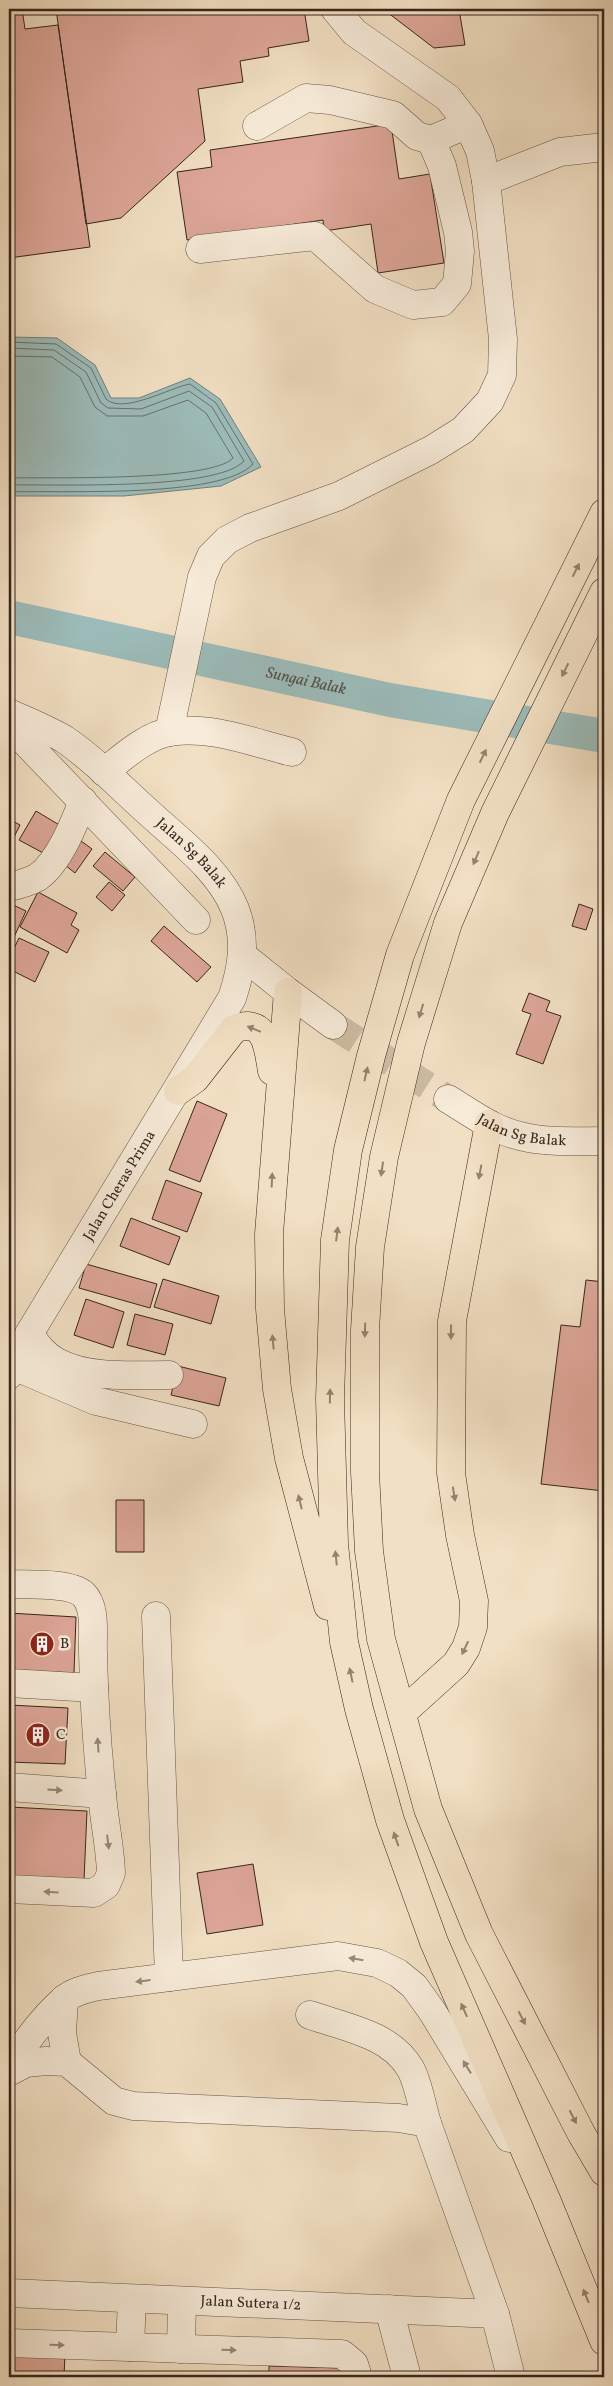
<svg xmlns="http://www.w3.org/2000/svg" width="613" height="2386" font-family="Vollkorn,serif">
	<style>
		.water { fill: #9cbcba; stroke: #73807b }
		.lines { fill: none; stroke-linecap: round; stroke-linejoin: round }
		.shore { stroke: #69706b; stroke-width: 1 }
		.river { stroke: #9cbcba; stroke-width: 34 }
		.building { fill: #dda698; stroke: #36251c }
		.minor-tunnel { stroke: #ccbba2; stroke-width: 28; stroke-dasharray: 28 14; stroke-linecap: butt }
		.minor-casing { stroke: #655446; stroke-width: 29 }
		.highway-casing { stroke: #36251c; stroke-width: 29 }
		.minor { stroke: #f7ebd9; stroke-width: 28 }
		.highway { stroke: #f2e0c4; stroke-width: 28 }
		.oneway { fill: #948270 }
		.oneway2 { fill: #96887a }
		.labels { text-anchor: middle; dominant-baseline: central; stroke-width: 5; stroke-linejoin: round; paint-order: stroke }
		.street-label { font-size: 15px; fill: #36251c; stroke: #f7ebd9 }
		.poi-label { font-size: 15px; fill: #36251c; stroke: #f7ebd9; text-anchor: start }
		.water-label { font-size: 16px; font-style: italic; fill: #55524b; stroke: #f7ebd9 }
	</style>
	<rect width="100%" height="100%" fill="#f2e0c4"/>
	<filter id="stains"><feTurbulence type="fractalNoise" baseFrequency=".004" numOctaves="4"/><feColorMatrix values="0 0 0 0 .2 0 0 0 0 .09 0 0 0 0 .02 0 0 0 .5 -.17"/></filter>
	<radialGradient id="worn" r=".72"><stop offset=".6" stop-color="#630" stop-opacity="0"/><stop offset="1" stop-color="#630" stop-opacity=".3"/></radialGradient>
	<path class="water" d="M9,337l48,1 38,27 16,33h28l51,-20 30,21 41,68 -40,19 -97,10h-115z"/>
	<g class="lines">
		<path class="shore" d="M9,342l47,2 35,24 15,31c17,16 65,-12 84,-15l26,19 37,61c-32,35 -194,26 -244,28
			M9,348l45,2 32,22 15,31 7,5 33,1 48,-18 23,16 32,54c-27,30 -191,23 -235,24
			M9,356l43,1 28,20 15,30 12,9h36l45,-16 18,13 27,45c-22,24 -186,19 -224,20"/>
		<path class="river" id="s1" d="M9,617l381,83 214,36"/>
	</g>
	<path class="building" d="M9,9h13l3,20 33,-4 32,222 -81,11z
		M56,9h248l5,32 -41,7 1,8 -29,5 3,21 -45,7 7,52 -84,77 -35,6z
		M383,9h76l6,36 -31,3z
		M391,124l8,55 31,-5 14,89 -66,10 -7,-49 -47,7 -1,-11 -136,20 -10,-68 35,-5 -2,-17z
		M36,811l25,15 -16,28 -26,-14z
		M9,819l11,6 -10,20h-1z
		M77,838l15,11 -17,24 -15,-12z
		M105,852l30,25 -12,14 -30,-25z
		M109,882l16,13 -13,16 -16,-14z
		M38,892l39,21 -6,12 8,5 -12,23 -47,-26z
		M9,903l17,8 -17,37z
		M579,904l14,5 -7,21 -14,-4z
		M164,926l47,41 -14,15 -46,-41z
		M19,938l30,14 -14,30 -26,-13v-10z
		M529,993l21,8 -4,10 15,5 -18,48 -27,-10 15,-40 -9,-3z
		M197,1101l30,13 -27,68 -31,-12z
		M166,1180l36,13 -15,39 -35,-13z
		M131,1218l49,19 -11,28 -49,-19z
		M86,1264l71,20 -7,24 -71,-20z
		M163,1279l56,17 -8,28 -57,-17z
		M586,1280l18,2v209l-63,-7 20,-159 19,2z
		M86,1299l38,13 -11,36 -39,-13z
		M135,1314l38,10 -8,31 -38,-10z
		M178,1366l48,12 -7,28 -48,-11z
		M116,1500h28v52h-28z
		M9,1613l67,4 -2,56 -65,-3z
		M9,1705l59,3 -3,56 -56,-2z
		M9,1807l78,4 -3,69 -75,-3z
		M253,1864l10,61 -56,9 -10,-61z
		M9,2351l56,2 -1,24h-55z
		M269,2366l71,2v9h-71z"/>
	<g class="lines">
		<path class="minor-tunnel" d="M333,1025l115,74"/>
		<defs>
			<g id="minor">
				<path d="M257,126l49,-28 24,2 63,15 24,21 14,4 37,-16"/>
				<path d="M486,181l74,-29 44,-5"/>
				<path d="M200,249l115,-13 60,53 38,16 29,-3 15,-18 3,-33 -2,-19 -16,-66 -11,-26"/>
				<path id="s2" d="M9,713c18,8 38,16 55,26 30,20 56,48 83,72 31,29 72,58 88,98 12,31 7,59 -3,89l-203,336 -13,33 -7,8"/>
				<path d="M9,725l187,195"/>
				<path d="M169,732l33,-155 9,-21 16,-16 23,-12 89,-32 92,-46 32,-20 27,-29 12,-26 1,-36 -17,-158 -6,-30 -12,-27 -20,-26 -94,-66 -19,-23"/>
				<path d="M104,772c18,-14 43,-37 66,-40 40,-7 84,11 122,20"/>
				<path d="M9,887c9,-2 20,-5 29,-10 21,-15 36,-53 45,-76"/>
				<path d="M242,955l46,37 45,33"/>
				<path id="s3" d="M448,1099c23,14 45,31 72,37 26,7 57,5 84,5"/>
				<path d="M29,1334c8,11 16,22 28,28 32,17 77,13 112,13"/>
				<path d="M16,1367l80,34 97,23"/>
				<path d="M9,1584c18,1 60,-2 74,10 14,13 9,42 10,59 1,47 4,94 9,141 2,26 8,52 9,79l-5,12 -12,8 -85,-4"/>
				<path d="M156,1616l13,361"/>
				<path d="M9,1683l85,5"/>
				<path d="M9,1787l93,7"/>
				<path d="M64,1999l-2,34 5,29"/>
				<path d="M310,2015c34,12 80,19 100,53 8,13 12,39 17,55"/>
				<path d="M9,2066c13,-19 38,-53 56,-67 9,-8 21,-10 33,-13l240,-30 39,7 21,10 16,13 18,25 77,127"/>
				<path d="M9,2072l17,-9 20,-2 21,1 47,39 19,5 266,12 28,5 68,191 16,63"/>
				<path id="s4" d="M9,2293l486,21"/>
				<path d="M389,2309l18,68"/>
				<path d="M9,2343l333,11 12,10 4,13"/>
				<path d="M130,2347l2,-48"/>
				<path d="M181,2349l1,-48"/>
			</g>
			<path id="highway" d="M604,513l-143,287 -61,155 -29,101 -23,94 -13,90 -5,159 4,145 10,98 15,67 31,111 44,122 112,257 58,142
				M604,592l-109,221 -47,110 -37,120 -27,114 -14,90 -5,83v142l4,79 12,88 47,170 51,125 102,199 23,39
				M288,992l-19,242 1,75 7,80 12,69 39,148
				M178,1091l17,-12 39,-50c33,-13 34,20 38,42
				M403,1712l53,-48 10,-16 7,-21 1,-26 -14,-66 -9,-62 1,-152 37,-197"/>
		</defs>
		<use href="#minor" class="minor-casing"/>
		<use href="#highway" class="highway-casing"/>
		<use href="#minor" class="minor"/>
		<use href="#highway" class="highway"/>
	</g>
	<defs><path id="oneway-solid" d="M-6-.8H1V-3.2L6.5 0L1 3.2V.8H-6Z" transform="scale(1.25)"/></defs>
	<g class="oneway">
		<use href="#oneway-solid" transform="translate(576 570) rotate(-63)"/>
		<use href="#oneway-solid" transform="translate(565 670) rotate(116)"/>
		<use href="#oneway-solid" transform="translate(483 756) rotate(-64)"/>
		<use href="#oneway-solid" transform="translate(476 858) rotate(113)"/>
		<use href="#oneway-solid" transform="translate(421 1011) rotate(107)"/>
		<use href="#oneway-solid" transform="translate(254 1029) rotate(-158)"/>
		<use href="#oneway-solid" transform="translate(366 1074) rotate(-77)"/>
		<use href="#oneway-solid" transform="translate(382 1169) rotate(98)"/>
		<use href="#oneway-solid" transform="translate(480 1172) rotate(101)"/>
		<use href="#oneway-solid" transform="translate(272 1180) rotate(-87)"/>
		<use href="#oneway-solid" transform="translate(337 1234) rotate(-83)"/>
		<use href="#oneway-solid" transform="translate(365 1330) rotate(92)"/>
		<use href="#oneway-solid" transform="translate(451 1332) rotate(90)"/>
		<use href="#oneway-solid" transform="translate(273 1342) rotate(-95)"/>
		<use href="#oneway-solid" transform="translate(330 1396) rotate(-89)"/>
		<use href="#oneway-solid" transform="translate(454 1494) rotate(81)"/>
		<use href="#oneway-solid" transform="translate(300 1502) rotate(-104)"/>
		<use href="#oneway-solid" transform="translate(336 1558) rotate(-96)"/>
		<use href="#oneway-solid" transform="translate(465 1648) rotate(115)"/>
		<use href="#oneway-solid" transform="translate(351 1675) rotate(-102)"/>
		<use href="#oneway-solid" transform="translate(396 1839) rotate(-109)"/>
		<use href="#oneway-solid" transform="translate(464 2010) rotate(-114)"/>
		<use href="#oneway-solid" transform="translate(522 2018) rotate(63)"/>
		<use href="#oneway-solid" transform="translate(573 2117) rotate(63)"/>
		<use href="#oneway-solid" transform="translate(586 2296) rotate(-112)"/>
	</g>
	<g class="oneway2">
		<use href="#oneway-solid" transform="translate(98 1745) rotate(-94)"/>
		<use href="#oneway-solid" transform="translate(55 1790) rotate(4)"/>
		<use href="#oneway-solid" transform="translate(108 1842) rotate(83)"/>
		<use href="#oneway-solid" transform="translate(51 1892) rotate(-177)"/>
		<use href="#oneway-solid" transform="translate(356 1959) rotate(-171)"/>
		<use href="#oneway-solid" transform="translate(143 1981) rotate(173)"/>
		<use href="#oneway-solid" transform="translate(467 2067) rotate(-122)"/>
		<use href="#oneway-solid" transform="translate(57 2345) rotate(2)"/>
		<use href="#oneway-solid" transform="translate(229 2350) rotate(2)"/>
	</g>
	<defs>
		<symbol id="building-disc" viewBox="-11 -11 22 22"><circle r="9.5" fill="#8f2418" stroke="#f7ebd9"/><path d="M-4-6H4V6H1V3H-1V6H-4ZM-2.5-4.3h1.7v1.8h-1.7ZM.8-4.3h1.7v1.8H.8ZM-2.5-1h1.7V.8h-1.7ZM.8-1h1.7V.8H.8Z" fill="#fff"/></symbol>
	</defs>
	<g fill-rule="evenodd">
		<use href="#building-disc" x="28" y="1630" width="28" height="28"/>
		<use href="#building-disc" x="24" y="1721" width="28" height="28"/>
	</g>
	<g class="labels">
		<g class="street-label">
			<text stroke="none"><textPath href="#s2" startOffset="232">Jalan Sg Balak</textPath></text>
			<text stroke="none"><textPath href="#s3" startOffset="82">Jalan Sg Balak</textPath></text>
			<text transform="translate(120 1186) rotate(-59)">Jalan Cheras Prima</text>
			<text stroke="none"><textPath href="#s4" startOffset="242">Jalan Sutera 1/2</textPath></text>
		</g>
		<g class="poi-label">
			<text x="60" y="1644">B</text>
			<text x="56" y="1735">C</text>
		</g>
		<g class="water-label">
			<text stroke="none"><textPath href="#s1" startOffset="304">Sungai Balak</textPath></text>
		</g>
	</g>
	<rect width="613" height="2386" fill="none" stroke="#f2e0c4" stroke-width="30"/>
	<rect x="10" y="10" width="593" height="2366" fill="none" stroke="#36251c" stroke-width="2.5"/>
	<rect x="15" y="15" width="583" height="2356" fill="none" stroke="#36251c"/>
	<rect width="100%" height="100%" filter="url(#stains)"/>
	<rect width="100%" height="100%" fill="url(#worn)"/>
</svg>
